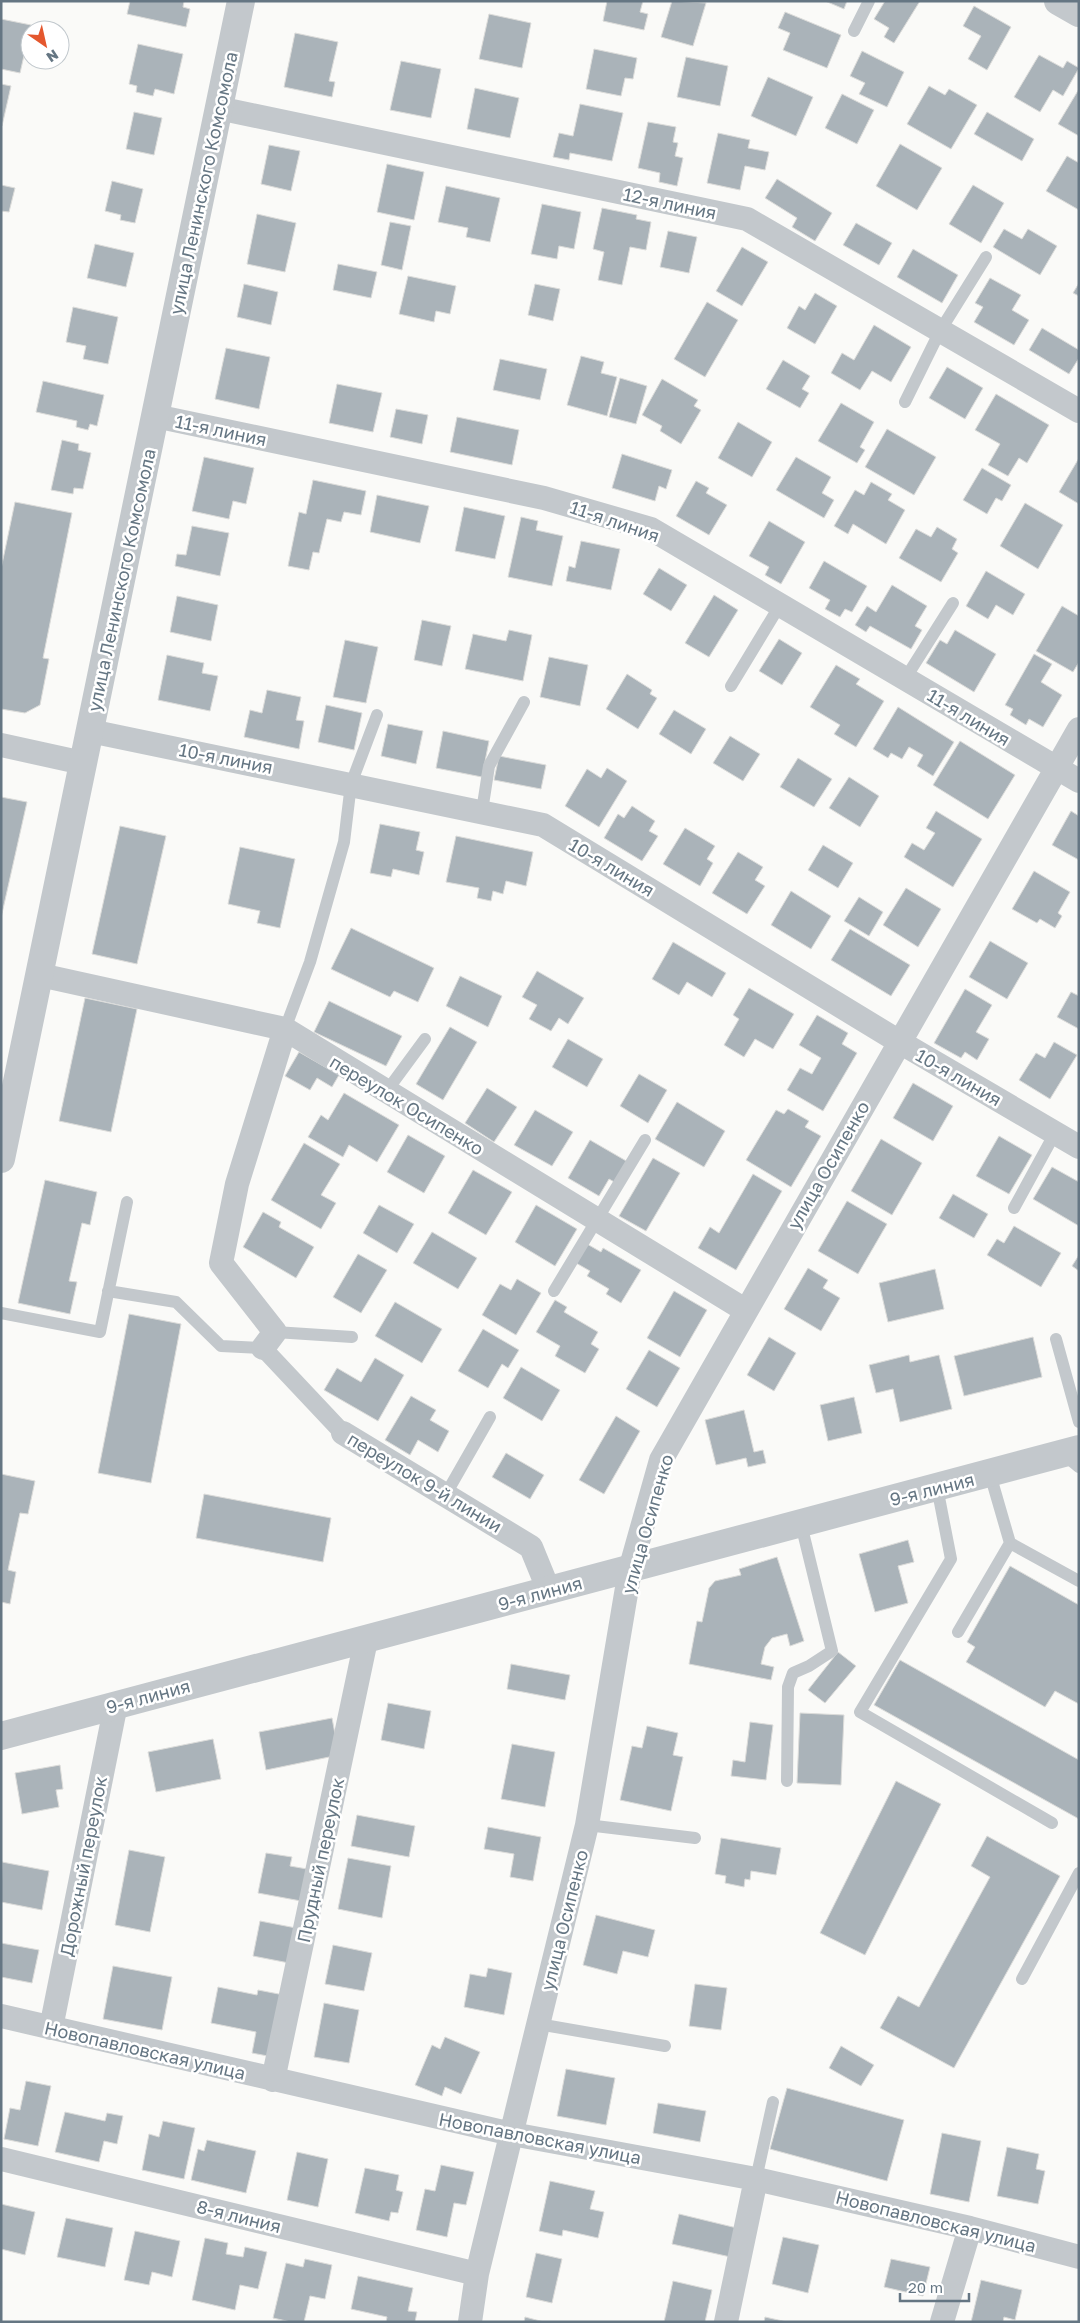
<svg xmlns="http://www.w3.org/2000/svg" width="1080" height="2323" font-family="'Golos Text',sans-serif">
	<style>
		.building { fill: #aab3b9; stroke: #dcdcda }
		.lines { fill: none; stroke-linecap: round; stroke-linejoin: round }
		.service { stroke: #c3c8cc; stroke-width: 12 }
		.pedestrian { stroke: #c3c8cc; stroke-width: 18 }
		.minor { stroke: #c3c8cc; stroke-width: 24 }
		.tertiary { stroke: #c3c8cc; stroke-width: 28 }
		.labels { text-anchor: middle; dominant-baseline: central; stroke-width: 5; stroke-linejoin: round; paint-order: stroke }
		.street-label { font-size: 18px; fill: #657683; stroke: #fff }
	</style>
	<rect width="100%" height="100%" fill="#fafaf8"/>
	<path class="building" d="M130,1h54l-1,6 7,2 -4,18 -59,-13z
		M607,1h36l-3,11 8,2 -4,16 -41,-9z
		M672,1l34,2 -13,43 -32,-9z
		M825,1h22l-3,8z
		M885,1h35l-26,42 -10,-6 5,-9 -15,-9z
		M974,6l37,21 -24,43 -19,-11 13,-23 -18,-10z
		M785,12l56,23 -14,33 -44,-18 7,-17 -12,-5z
		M489,14l42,9 -9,45 -43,-9z
		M1,19l30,6 -11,48 -19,-4z
		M295,33l43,9 -9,39 6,1 -3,15 -48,-10z
		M138,44l45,10 -9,40 -19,-5 -2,7 -17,-4 1,-6 -8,-2z
		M594,49l43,9 -4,21 -8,-1 -4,18 -35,-7z
		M862,51l42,21 -17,35 -28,-13 6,-11 -15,-7z
		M1039,55l24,13 4,-7 12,7 -16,28 -10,-6 -13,22 -26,-15z
		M686,57l42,9 -8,40 -43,-9z
		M401,61l40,8 -10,49 -41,-8z
		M768,77l45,20 -17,39 -45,-20z
		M1,84l10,2 -9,40 -1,-1z
		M929,86l16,9 4,-6 28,16 -26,44 -44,-25z
		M475,88l44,10 -9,40 -43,-9z
		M1079,89v47l-21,-12z
		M842,94l32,16 -17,34 -32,-16z
		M580,104l43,9 -11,48 -42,-8 -1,7 -16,-3 6,-24 14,3z
		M134,112l28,6 -8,37 -28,-6z
		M987,112l47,27 -12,22 -48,-27z
		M648,122l28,5 -3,15 5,1 -3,13 8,2 -6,28 -18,-4 1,-9 -22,-5z
		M718,133l32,7 -2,8 21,4 -4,18 -20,-4 -5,24 -33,-7z
		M900,144l42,24 -25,42 -41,-24z
		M269,145l31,6 -9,40 -30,-7z
		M1067,156l12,7v47l-33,-19z
		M387,164l37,8 -10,48 -37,-8z
		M777,179l55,34 -17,28 -23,-14 5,-9 -32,-20z
		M112,181l31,8 -8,34 -15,-3 1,-5 -16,-4z
		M1,185l14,3 -6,24 -8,-1z
		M973,185l31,18 -23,40 -32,-19z
		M446,186l54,12 -10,44 -24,-5 2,-9 -30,-6z
		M542,204l39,8 -7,37 -15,-3 -2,13 -26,-5z
		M602,208l35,7 -1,4 15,3 -5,28 -16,-3 -8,38 -24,-5 6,-28 -11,-3z
		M257,214l39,9 -11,49 -38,-8z
		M390,222l21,4 -9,44 -21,-5z
		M856,223l36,20 -13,22 -36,-20z
		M1004,229l18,10 6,-10 29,17 -17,29 -47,-28z
		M668,231l29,6 -8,36 -29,-6z
		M95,244l39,9 -8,34 -39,-9z
		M742,247l26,15 -26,44 -26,-15z
		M913,249l45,26 -16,28 -45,-26z
		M338,264l39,8 -6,26 -38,-8z
		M408,276l48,10 -6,28 -14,-3 -2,11 -35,-8z
		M990,278l31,17 -9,15 17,10 -15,25 -40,-23 9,-15 -8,-4z
		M1079,283v13l-6,-3z
		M244,284l34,8 -7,33 -34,-8z
		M535,284l25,5 -7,32 -25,-6z
		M815,293l22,13 -22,38 -28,-16 12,-22 6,4z
		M707,302l31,18 -33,57 -31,-18z
		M73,307l45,10 -10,47 -25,-5 3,-13 -20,-4z
		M874,325l37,22 -20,35 -19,-11 -12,19 -29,-17 11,-20 12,7z
		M1042,328l37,22v8l-10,16 -40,-24z
		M226,348l44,9 -11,52 -44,-10z
		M581,356l23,6 -3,11 16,4 -10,39 -40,-11z
		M500,359l47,10 -7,31 -47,-10z
		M783,360l27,16 -8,13 7,4 -9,15 -34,-19z
		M947,367l36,21 -18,31 -36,-21z
		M620,378l27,8 -11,38 -27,-7z
		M662,379l36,21 -4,6 7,4 -20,34 -21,-13 2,-5 -20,-11z
		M43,381l61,14 -7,31 -7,-2 -2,6 -12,-3 1,-6 -41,-9z
		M337,384l45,9 -9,39 -44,-9z
		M996,394l53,31 -22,38 -8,-5 -11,18 -20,-11 12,-21 -25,-14z
		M841,403l33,19 -14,25 5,3 -8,13 -39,-22z
		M396,409l32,6 -6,29 -32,-7z
		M457,417l62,13 -7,35 -62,-13z
		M738,422l34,20 -20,35 -34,-19z
		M887,429l49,28 -22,38 -49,-28z
		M62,440l17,4 -1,6 13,3 -8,36 -9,-1 -1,6 -22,-4z
		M622,454l50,16 -6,19 -7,-3 -4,15 -43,-13z
		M204,457l50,11 -8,36 -13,-3 -4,18 -37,-8z
		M796,457l35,20 -9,16 12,7 -10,18 -48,-28z
		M1079,458v46l-20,-12z
		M982,468l29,17 -9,16 -6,-3 -9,16 -24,-14z
		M313,480l53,11 -5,24 -17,-3 -3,10 -14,-3 -8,34 -6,-1 -4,18 -21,-4 11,-54 7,2z
		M696,481l13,7 -3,5 21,12 -18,30 -33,-19z
		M871,482l21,12 -4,6 17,10 -19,34 -33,-20 -5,10 -14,-8 21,-36 9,5z
		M377,495l52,11 -9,37 -50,-11z
		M15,502l57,11 -29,145 6,1 -9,46 -15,8 -24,-4v-140z
		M1025,503l38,22 -25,44 -38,-23z
		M464,507l41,9 -10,43 -40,-8z
		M521,517l17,4 -2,9 27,6 -11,50 -44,-9z
		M769,521l36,21 -24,42 -16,-9 4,-8 -20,-11z
		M192,526l37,7 -9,43 -45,-10 2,-12 9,1z
		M937,527l20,12 -5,10 6,4 -17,29 -42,-24 17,-29 15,8z
		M581,541l39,8 -9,41 -45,-9 3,-15 6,2z
		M824,561l43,25 -15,26 -7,-3 -5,8 -15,-8 5,-9 -21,-12z
		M659,568l28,17 -16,26 -28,-17z
		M986,571l39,23 -12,21 -17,-10 -8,14 -22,-13z
		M892,585l35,21 -12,20 7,4 -11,19 -41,-23 -4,6 -11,-7 12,-19 9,6z
		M714,595l24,15 -29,47 -24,-14z
		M177,596l41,9 -7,36 -41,-9z
		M1062,606l17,10v46l-6,10 -37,-21z
		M422,620l29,6 -9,40 -28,-6z
		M509,630l23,5 -9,46 -58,-12 8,-35 33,7z
		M955,630l41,24 -22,38 -48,-29 14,-23 7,4z
		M779,639l23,14 -20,32 -23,-14z
		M345,640l33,7 -12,56 -33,-6z
		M1034,654l18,10 -11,18 21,13 -19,32 -14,-8 -3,6 -16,-10 3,-6 -8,-4z
		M167,655l37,8 -2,10 16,3 -8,35 -52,-11z
		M549,657l39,8 -8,41 -40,-9z
		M836,665l24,14 -4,5 28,17 -28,46 -22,-13 6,-9 -30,-18z
		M627,674l25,16 -2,4 7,4 -19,31 -32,-20z
		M267,690l34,7 -5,23 8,1 -5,28 -55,-12 6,-27 12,3z
		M326,705l36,8 -8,37 -36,-8z
		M898,707l56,35 -21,34 -16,-10 6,-11 -14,-8 -7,12 -11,-6 -3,5 -15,-9z
		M674,710l32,19 -15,25 -32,-20z
		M388,724l35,7 -7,33 -35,-8z
		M443,731l46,10 -7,36 -46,-9z
		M730,736l30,18 -17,27 -30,-18z
		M960,741l55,34 -27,44 -55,-34z
		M499,756l47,9 -5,24 -47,-9z
		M798,758l34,21 -18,28 -34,-20z
		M607,768l20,13 -28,46 -34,-21 22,-37 14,9z
		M849,777l30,19 -19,31 -31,-19z
		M1,797l26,5 -26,116z
		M632,806l23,15 -6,10 9,5 -16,25 -38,-23 14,-24 6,4z
		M936,811l46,28 -29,48 -49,-30 8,-14 12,7 11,-17 -9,-5z
		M1071,811l8,5v44l-27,-15z
		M380,824l40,8 -4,18 8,2 -5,23 -26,-6 -2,8 -21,-4z
		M120,826l46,10 -29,128 -45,-10z
		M685,828l30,18 -8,13 6,4 -13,23 -37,-22z
		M456,836l77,16 -7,34 -20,-5 -3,13 -10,-3 -2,10 -14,-3 2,-10 -33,-6z
		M823,845l30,18 -15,25 -30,-18z
		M240,847l55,12 -15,69 -23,-5 3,-12 -32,-7z
		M738,852l25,15 -8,13 10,6 -18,28 -35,-21z
		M1034,871l36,21 -12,21 4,3 -7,12 -15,-9 -3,4 -25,-14z
		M906,888l35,21 -23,38 -35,-22z
		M791,891l40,25 -20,33 -40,-24z
		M859,897l24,15 -14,24 -25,-15z
		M351,928l83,40 -16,34 -24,-11 -4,6 -59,-28z
		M850,929l60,36 -19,31 -60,-36z
		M990,941l38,22 -21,36 -38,-22z
		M673,942l53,31 -14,24 -25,-15 -8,13 -27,-16z
		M537,971l47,27 -16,26 -9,-6 -8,13 -22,-12 8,-14 -15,-8z
		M460,976l42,20 -14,31 -42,-21z
		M749,988l45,26 -21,35 -18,-10 -11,18 -20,-12 15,-26 -6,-4z
		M965,989l27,16 -16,27 13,7 -12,21 -12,-8 -4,6 -27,-15z
		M1071,992l8,4v33l-22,-12z
		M85,998l52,11 -26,123 -52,-11z
		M329,1001l73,35 -16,30 -72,-34z
		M817,1015l31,18 -6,11 15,9 -34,58 -36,-21 13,-22 12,6 9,-16 -22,-13z
		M450,1027l27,15 -34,58 -27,-16z
		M568,1039l35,20 -16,28 -35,-20z
		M1054,1042l23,13 -27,44 -31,-19 17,-27 9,5z
		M299,1052l40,23 -7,12 -15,-9 -7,12 -25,-14z
		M639,1074l28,16 -19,33 -28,-17z
		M913,1083l40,23 -20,35 -40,-23z
		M487,1088l30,19 -23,35 -29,-19z
		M344,1093l55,32 -22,37 -28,-17 -6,12 -35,-20 13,-22 7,5z
		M677,1102l48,29 -21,36 -49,-28z
		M788,1109l21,12 -4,6 16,9 -30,51 -45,-27 30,-50 8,4z
		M535,1110l38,22 -21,34 -38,-21z
		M408,1135l37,21 -21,37 -37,-21z
		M999,1136l33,19 -23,39 -33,-18z
		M881,1139l41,24 -30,52 -41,-24z
		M590,1140l38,22 -12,21 -7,-4 -10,17 -31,-18z
		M304,1143l36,21 -19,31 15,8 -15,26 -50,-29z
		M653,1158l27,15 -34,58 -27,-15z
		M1052,1167l27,15v44l-46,-27z
		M473,1170l39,22 -26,43 -38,-22z
		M753,1174l29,17 -46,79 -38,-22 12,-21 9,6z
		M45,1180l52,12 -7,33 -8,-2 -13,58 8,1 -7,32 -52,-11z
		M953,1194l35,20 -14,24 -35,-20z
		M847,1201l40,23 -29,50 -40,-23z
		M379,1205l35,19 -17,29 -34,-20z
		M536,1205l41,24 -22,37 -40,-24z
		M263,1212l18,10 -2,5 35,20 -18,31 -53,-31z
		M1014,1226l47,27 -20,34 -54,-32 10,-16 7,4z
		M432,1232l45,26 -19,31 -45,-26z
		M587,1244l14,8 2,-4 38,22 -20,33 -15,-9 3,-5 -22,-13 3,-5 -14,-8z
		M358,1254l29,16 -26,43 -28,-16z
		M1079,1255v16l-7,-5z
		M808,1268l20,12 -5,8 17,10 -19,33 -37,-22z
		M935,1269l9,40 -56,13 -9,-39z
		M517,1279l24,14 -25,42 -34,-20 18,-31 11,6z
		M674,1291l33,19 -27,47 -33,-19z
		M555,1300l12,7 -3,5 34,20 -7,12 8,5 -14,24 -30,-17 5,-10 -24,-14z
		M395,1302l47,27 -20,34 -47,-27z
		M129,1314l52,10 -30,159 -53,-10z
		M483,1329l36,21 -11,18 -6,-4 -14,24 -30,-17z
		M769,1337l27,16 -22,38 -27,-16z
		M1033,1337l9,40 -78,19 -10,-40z
		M649,1350l31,18 -23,39 -31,-18z
		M909,1355l1,7 29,-7 13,54 -52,13 -7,-33 -17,4 -7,-28z
		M375,1358l29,17 -26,46 -54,-31 13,-22 24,14z
		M521,1367l39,23 -18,31 -39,-23z
		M411,1396l25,14 -6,10 19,11 -11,21 -20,-12 -8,15 -25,-15z
		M854,1397l8,36 -34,8 -8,-36z
		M744,1410l10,42 9,-2 3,13 -18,4 -2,-9 -30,7 -11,-45z
		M616,1416l24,15 -36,63 -25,-14z
		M506,1453l38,22 -14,24 -38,-22z
		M1,1474l34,7 -7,33 -8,-1 -12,57 8,2 -6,32 -9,-2z
		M204,1494l127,24 -8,44 -127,-24z
		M908,1540l6,22 -16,4 10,37 -33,9 -16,-58z
		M777,1557l27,84 -14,5 -3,-12 -15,4 -7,9 -4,17 13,3 -3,13 -82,-16 8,-43 5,1 7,-34 6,-7 26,-6 -2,-6z
		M1010,1566l69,39v99l-24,-13 -10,16 -79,-45 9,-15 -8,-5z
		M838,1652l18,14 -31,37 -17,-13z
		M900,1660l179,100v59l-205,-114z
		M511,1664l59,11 -5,25 -58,-11z
		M388,1703l43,8 -7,38 -43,-9z
		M800,1713l44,2 -3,70 -44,-2z
		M332,1718l7,37 -73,15 -7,-38z
		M750,1722l23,3 -7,55 -35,-4 2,-16 12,2z
		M647,1726l31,7 -5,22 10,2 -12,54 -51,-11 12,-54 10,2z
		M213,1739l8,40 -65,13 -8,-40z
		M512,1744l43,8 -10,55 -44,-8z
		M60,1765l3,24 -7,1 3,17 -37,7 -7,-41z
		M896,1781l45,23 -76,151 -45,-22z
		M357,1815l58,11 -6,31 -58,-11z
		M488,1827l53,10 -8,44 -23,-4 4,-23 -30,-5z
		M987,1836l73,40 -106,192 -74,-40 18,-32 21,11 71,-130 -19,-11z
		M721,1838l60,10 -5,27 -25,-4 -1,9 -5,-1 -1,8 -19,-4 1,-7 -11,-2z
		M129,1850l36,7 -15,75 -35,-7z
		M266,1853l26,4 -2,9 17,3 -6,32 -43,-8z
		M348,1858l43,8 -9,52 -44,-9z
		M2,1862l47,9 -7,39 -41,-8z
		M596,1915l59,15 -7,27 -25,-6 -6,23 -34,-9z
		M260,1921l36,7 -7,35 -36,-7z
		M1,1943l38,7 -7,33 -31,-6z
		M333,1945l39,8 -8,38 -39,-7z
		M113,1966l59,11 -10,53 -59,-11z
		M488,1968l24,5 -8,42 -40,-8 6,-33 16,3z
		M695,1984l32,4 -6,42 -32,-4z
		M218,1987l39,8 1,-5 31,6 -16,61 -21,-4 4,-21 -45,-9z
		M324,2003l35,7 -10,53 -35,-6z
		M445,2037l35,15 -19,42 -16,-7 -3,9 -27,-11 17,-40 8,4z
		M841,2046l33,19 -13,21 -32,-18z
		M566,2069l49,9 -9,47 -49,-9z
		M26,2081l25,5 -13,60 -34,-7 6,-31 10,2z
		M787,2088l117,32 -17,61 -117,-32z
		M658,2103l48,8 -6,31 -47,-9z
		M65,2112l40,9 2,-8 16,3 -6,28 -13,-3 -5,21 -44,-10z
		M163,2121l32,7 -11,51 -42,-9 7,-36 10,3z
		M942,2133l39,8 -12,61 -39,-8z
		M207,2140l49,11 -10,42 -55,-13 7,-31 6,2z
		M1007,2147l32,7 -3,15 9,2 -7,33 -41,-8z
		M297,2152l31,7 -10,48 -31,-7z
		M441,2165l33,7 -8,33 -12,-2 -7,34 -31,-7 9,-41 10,2z
		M365,2168l34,7 -3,15 7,2 -5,21 -7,-1 -2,9 -34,-8z
		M550,2181l45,10 -5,18 14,3 -6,26 -35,-8 -1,6 -23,-5z
		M1,2204l34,8 -10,43 -24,-6z
		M679,2214l62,15 -6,29 -63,-14z
		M66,2218l47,10 -8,39 -48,-10z
		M135,2231l45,10 -8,36 -20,-5 -3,13 -25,-5z
		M783,2237l36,8 -11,48 -36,-9z
		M205,2238l23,5 -2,11 17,3 2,-10 22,5 -9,37 -18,-4 -5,25 -43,-10z
		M536,2253l26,6 -10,44 -26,-6z
		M305,2259l27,6 -7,34 -15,-3 -6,26h-13l-18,-4 13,-55 17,4z
		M891,2259l39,8 -7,29 -39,-9z
		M358,2276l55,12 -5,23 9,1 -2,10h-29l1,-5 -36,-8z
		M981,2280l41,10 -7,30 -11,-3 -1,5h-32z
		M673,2281l39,9 -7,32h-41z
		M525,2317l19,5h-20z
		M765,2317l22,5h-23z"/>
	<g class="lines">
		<path class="service" d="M854,31l15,-30
			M905,402l35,-71 46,-74
			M905,679l48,-76
			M731,686l49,-81
			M482,811l7,-45 35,-64
			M285,1029l25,-67 34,-120 7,-58 26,-69
			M386,1092l39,-53
			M1014,1208l41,-75
			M108,1291l68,11 45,44 42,2
			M554,1291l91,-151
			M1,1313l99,19 27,-130
			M275,1332l77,5
			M1056,1339l23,83
			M1062,1453l17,14
			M990,1474l20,69 69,38
			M937,1487l14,72 -91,153 192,111
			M446,1494l44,-77
			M958,1632l52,-89
			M787,1781l1,-94 5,-14 16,-7 23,-15 -31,-127
			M587,1825l108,13
			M1022,1979l57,-106
			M538,2024l127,22
			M756,2179l17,-77"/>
		<path class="pedestrian" d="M263,1348l80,85"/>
		<path class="minor" d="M218,108l529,111 332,192
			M155,416l389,82 107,31 428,252
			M90,731l453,94 355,216 181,106
			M1,745l82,18
			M40,975l245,54 460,281
			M263,1348l12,-16 -54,-69 16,-79 48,-155
			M343,1433l188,114 18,44
			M1,2016l511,118 244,45 214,49 109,29
			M51,2028l65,-324
			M273,2080l93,-440
			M1,2159l476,115
			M470,2322l7,-48 110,-449 43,-255 31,-110 418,-731
			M726,2322l30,-143
			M942,2322l28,-94"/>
		<path class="tertiary" d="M1058,1l21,12
			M1,1159l240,-1158
			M1,1736l1078,-287"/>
	</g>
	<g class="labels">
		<g class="street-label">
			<text transform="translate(203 183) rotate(-78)">улица Ленинского Комсомола</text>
			<text transform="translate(670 203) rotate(12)">12-я линия</text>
			<text transform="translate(221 430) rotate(12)">11-я линия</text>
			<text transform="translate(615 521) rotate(19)">11-я линия</text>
			<text transform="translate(121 580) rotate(-78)">улица Ленинского Комсомола</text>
			<text transform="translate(969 717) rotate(31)">11-я линия</text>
			<text transform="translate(226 758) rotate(11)">10-я линия</text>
			<text transform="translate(612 867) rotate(31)">10-я линия</text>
			<text transform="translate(959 1077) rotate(30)">10-я линия</text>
			<text transform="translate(407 1105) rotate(31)">переулок Осипенко</text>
			<text transform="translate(828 1165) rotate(-60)">улица Осипенко</text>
			<text transform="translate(425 1482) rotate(31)">переулок 9-й линии</text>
			<text transform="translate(932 1489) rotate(-14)">9-я линия</text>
			<text transform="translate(647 1524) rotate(-74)">улица Осипенко</text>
			<text transform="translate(540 1593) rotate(-15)">9-я линия</text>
			<text transform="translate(148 1696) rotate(-15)">9-я линия</text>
			<text transform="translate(320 1860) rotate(-78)">Прудный переулок</text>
			<text transform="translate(83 1866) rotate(-79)">Дорожный переулок</text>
			<text transform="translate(564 1920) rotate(-76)">улица Осипенко</text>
			<text transform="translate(145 2050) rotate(13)">Новопавловская улица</text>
			<text transform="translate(540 2138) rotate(11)">Новопавловская улица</text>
			<text transform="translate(239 2216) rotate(14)">8-я линия</text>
			<text transform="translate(936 2221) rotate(14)">Новопавловская улица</text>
		</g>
	</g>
	<rect width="1080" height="2323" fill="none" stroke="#657683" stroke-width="5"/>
	<g transform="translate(45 45) rotate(146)"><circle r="24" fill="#ffffff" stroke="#c1c8cd"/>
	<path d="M0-4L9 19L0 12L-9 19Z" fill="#e4572e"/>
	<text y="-8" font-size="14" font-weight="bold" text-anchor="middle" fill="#657683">N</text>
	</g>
	<path d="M900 2293v8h69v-8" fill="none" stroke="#657683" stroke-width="2.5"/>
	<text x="908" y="2293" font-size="15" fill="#657683" stroke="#ffffff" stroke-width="4" paint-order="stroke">20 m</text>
</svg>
